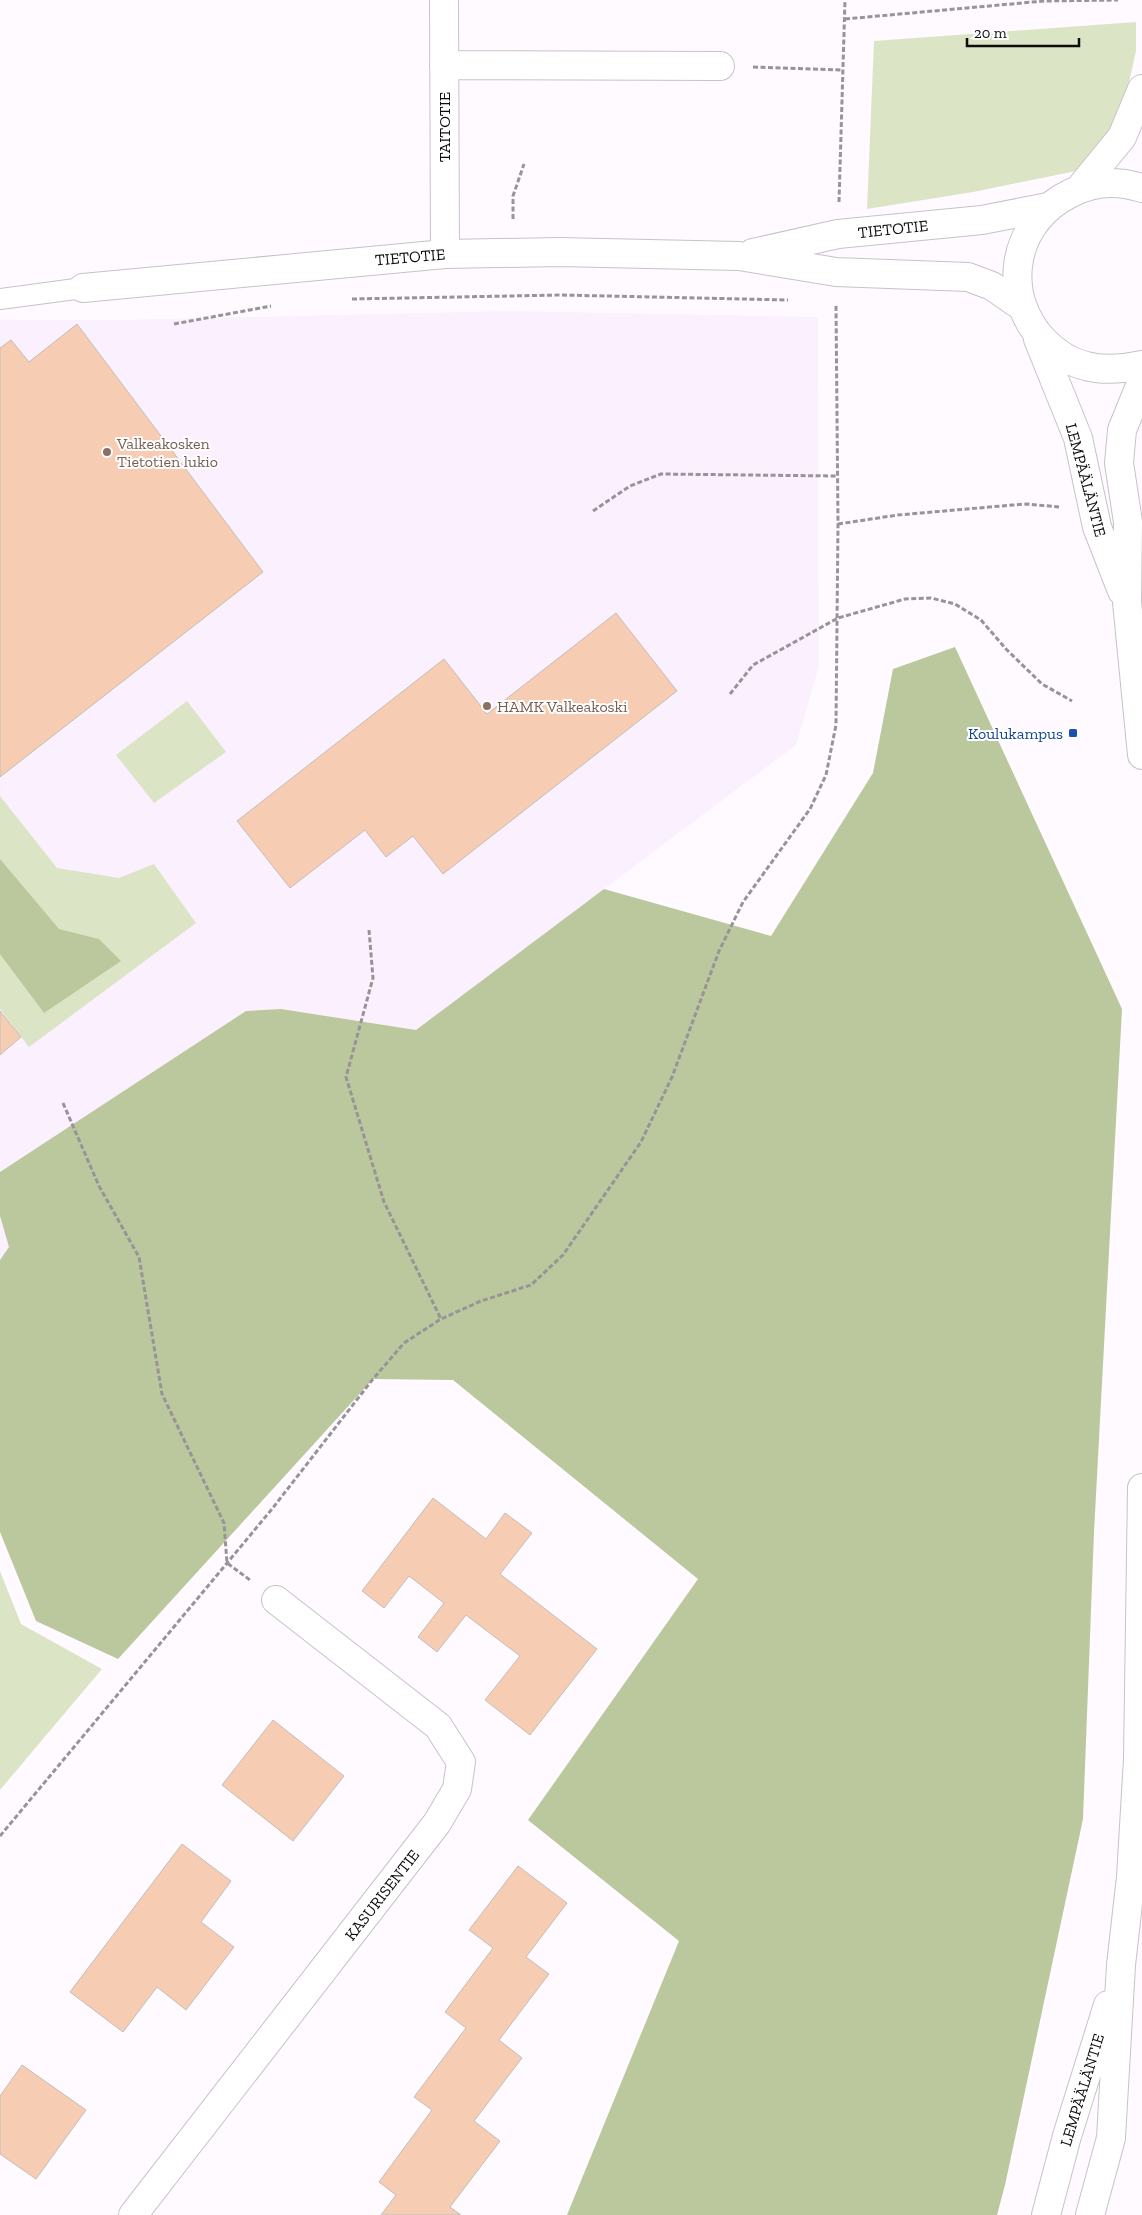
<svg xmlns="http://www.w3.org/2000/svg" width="1142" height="2215" font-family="'Zilla Slab',serif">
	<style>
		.built { fill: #fbf0fd }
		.green { fill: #dce4c6 }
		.forest { fill: #bbc79c }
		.building { fill: #f6cdb2; stroke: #c3bdb8 }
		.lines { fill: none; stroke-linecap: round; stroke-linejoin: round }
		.service-casing { stroke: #c8c2c8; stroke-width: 22 }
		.minor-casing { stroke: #c8c2c8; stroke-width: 30 }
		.tertiary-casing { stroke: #c8c2c8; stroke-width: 30 }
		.secondary-casing { stroke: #c8c2c8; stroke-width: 30 }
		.path { stroke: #979498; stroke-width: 3; stroke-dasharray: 5 2.5; stroke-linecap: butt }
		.service { stroke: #fff; stroke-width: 20 }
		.minor { stroke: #fff; stroke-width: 28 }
		.tertiary { stroke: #fff; stroke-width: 28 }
		.secondary { stroke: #fff; stroke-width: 28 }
		.education-dot { fill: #8d6e63; stroke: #fff; stroke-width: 2 }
		.transit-dot { fill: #1a4fb4; stroke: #fff; stroke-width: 2 }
		.labels { text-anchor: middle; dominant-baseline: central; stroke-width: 4; stroke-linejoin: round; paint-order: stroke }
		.street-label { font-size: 16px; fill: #0e0c0e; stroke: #fff }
		.education-label { font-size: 16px; fill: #785e54; stroke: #fff; text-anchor: start }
		.transit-label { font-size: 16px; fill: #164399; stroke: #fff; text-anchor: end }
	</style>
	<rect width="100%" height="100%" fill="#fefaff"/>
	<path class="built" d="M509,311l309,6 1,349 -23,79 -380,285 -135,-21 -35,2 -246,161v-852h121z
		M0,1216l9,32 -9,12z"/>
	<path class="green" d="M1136,22v29l-8,36 -18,53 -34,31 -103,21 -106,17 7,-168z
		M187,701l39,51 -72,51 -38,-48z
		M0,796l57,72 62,10 35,-14 42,59 -167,124 -29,-38z
		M0,1571l21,53 81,45 -102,121z"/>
	<path class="forest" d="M955,647l167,362 -28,523 -11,287 -78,366 -8,30h-430l112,-274 -151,-121 170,-241 -245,-199 -80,-1 -255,280 -82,-38 -36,-89v-272l9,-13 -9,-31v-44l246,-161 35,-2 135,21 188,-141 167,47 102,-163 20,-104z
		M0,859l59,70 40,10 22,22 -77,52 -44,-59z"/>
	<path class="building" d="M77,324l186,248 -263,205v-429l11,-8 18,22z
		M616,613l61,78 -234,183 -30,-38 -27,21 -21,-27 -75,58 -53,-67 207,-162 43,55z
		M0,1011l21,26 -21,18z
		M433,1498l53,41 19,-26 27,20 -32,41 97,75 -67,86 -45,-35 35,-44 -54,-41 -29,37 -19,-15 26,-34 -35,-27 -25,32 -22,-17z
		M273,1720l71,56 -51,65 -71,-56z
		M182,1844l49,37 -30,41 33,25 -48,63 -29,-23 -34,45 -53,-40z
		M518,1866l49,37 -41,54 23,17 -50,66 23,18 -48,63 26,20 -50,66 11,8h-80l15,-20 -17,-13 53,-72 -18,-13 52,-69 -21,-16 48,-64 -24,-18z
		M22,2065l64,45 -50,69 -36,-25v-58z"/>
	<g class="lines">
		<defs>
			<path id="service" d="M0,299l83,-11"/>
			<path id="minor" d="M444,0l1,254
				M444,65l276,1
				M133,2215l304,-392 20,-34 4,-27 -23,-36 -162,-126"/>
			<path id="tertiary" d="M753,253l85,-19 144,-14 66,-13
				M83,288l362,-34 114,-2 180,4 97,16 132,5 24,9 29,20"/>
			<path id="secondary" d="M1081,187l41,-50 20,-48
				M1142,188c-30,-9 -53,-6 -80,10 -51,31 -60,99 -18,143 12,12 25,21 42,25 18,5 37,3 56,-1
				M1038,339l40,99 19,89 25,64
				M1142,381l-20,49 -3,33 9,59 -1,80 15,153
				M1046,2215l21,-79 41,-131
				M1090,2215l21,-77 10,-173 10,-88 7,-118 4,-271"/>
		</defs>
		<use href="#service" class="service-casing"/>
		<use href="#minor" class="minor-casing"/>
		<use href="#tertiary" class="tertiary-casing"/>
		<use href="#secondary" class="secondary-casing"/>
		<path class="path" d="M845,19l199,-18 74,-1
			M753,67l90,3
			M839,202l6,-202
			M513,219v-23l11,-32
			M352,299l209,-4 227,5
			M174,324l97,-18
			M593,511l37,-25 31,-12 177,2
			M838,524l60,-9 115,-10 14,-1 32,3
			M730,694l23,-29 85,-47 67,-19 26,-1 24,6 26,16 25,29 36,35 30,17
			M369,930l4,48 -27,99 38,125 57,117
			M63,1103l36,83 40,71 23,137 62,129 3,40 23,17
			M0,1836l272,-327 101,-130 31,-36 37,-24 40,-18 50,-16 32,-30 78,-113 31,-65 47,-126 24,-49 67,-93 16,-34 10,-50 2,-201 -2,-219"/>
		<use href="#service" class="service"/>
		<use href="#minor" class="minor"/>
		<use href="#tertiary" class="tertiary"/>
		<use href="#secondary" class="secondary"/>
	</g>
	<g class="education-dot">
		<circle cx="107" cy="452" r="5"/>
		<circle cx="487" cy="706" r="5"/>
	</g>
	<rect class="transit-dot" x="1068" y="728" width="10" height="10" rx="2.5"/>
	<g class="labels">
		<g class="street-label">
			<text transform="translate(444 127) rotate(-90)">TAITOTIE</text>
			<text transform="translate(893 229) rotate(-6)">TIETOTIE</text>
			<text transform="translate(410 257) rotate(-5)">TIETOTIE</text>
			<text transform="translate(1086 480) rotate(75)">LEMPÄÄLÄNTIE</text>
			<text transform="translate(382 1895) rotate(-52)">KASURISENTIE</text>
			<text transform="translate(1082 2090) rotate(-73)">LEMPÄÄLÄNTIE</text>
		</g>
		<g class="education-label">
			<text x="117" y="443">Valkeakosken<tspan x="117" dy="18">Tietotien lukio</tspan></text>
			<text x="497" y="706">HAMK Valkeakoski</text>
		</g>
		<g class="transit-label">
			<text x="1063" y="733">Koulukampus</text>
		</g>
	</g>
	<path d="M967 38v8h112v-8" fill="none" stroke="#0e0c0e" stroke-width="2.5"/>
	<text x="974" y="38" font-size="15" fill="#0e0c0e" stroke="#ffffff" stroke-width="4" paint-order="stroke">20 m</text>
</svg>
